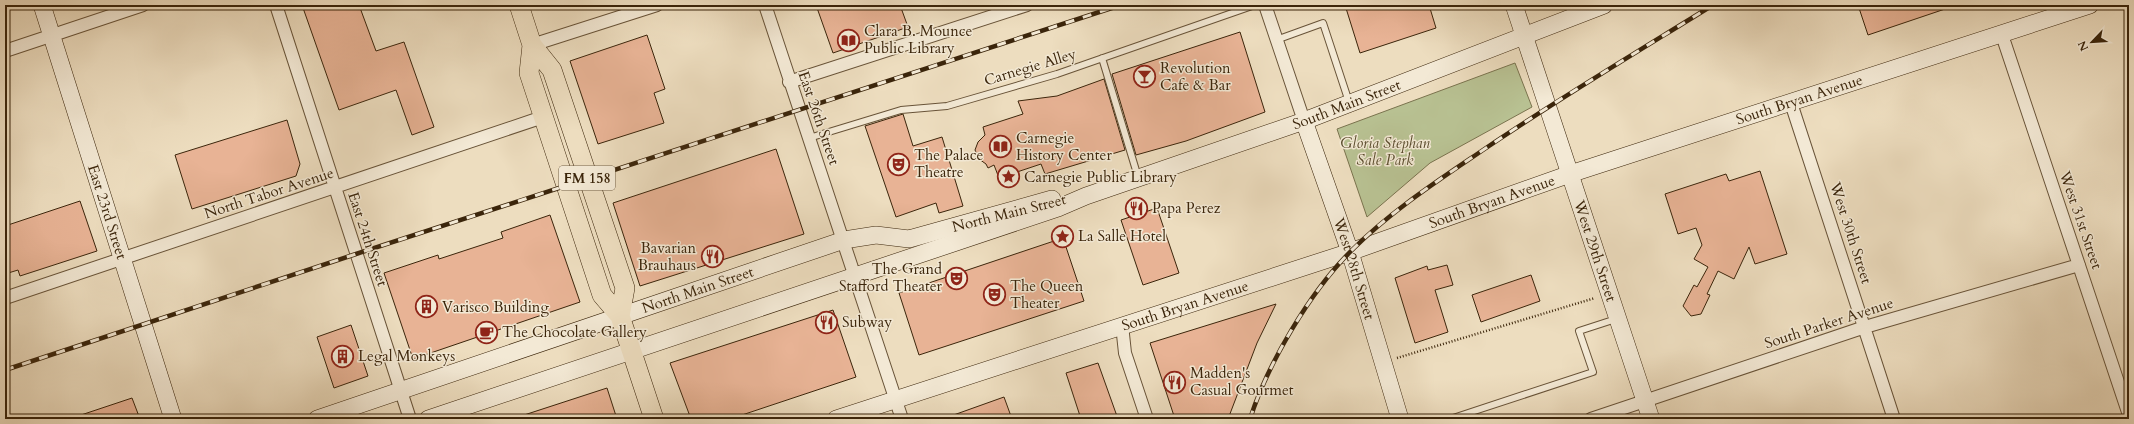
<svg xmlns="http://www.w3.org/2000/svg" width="2134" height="424" font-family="Cardo,serif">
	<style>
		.green { fill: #b8c192; stroke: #7a734e }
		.building { fill: #e8b395; stroke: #3b250b }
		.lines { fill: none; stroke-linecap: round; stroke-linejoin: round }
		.lane-casing { stroke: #685338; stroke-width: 8 }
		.street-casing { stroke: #685338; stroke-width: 14 }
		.secondary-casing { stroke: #3b250b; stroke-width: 18 }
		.primary-casing { stroke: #3b250b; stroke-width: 20 }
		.path { stroke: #3b250b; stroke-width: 2.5; stroke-dasharray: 1 2; stroke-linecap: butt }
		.lane { stroke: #f3e9d5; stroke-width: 6 }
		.street { stroke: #f3e9d5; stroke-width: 12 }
		.secondary { stroke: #f3e9d5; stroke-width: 17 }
		.primary { stroke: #edddbf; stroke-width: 19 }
		.rail-casing { stroke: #3b250b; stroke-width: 4.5 }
		.rail { stroke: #f3e9d5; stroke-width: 3; stroke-dasharray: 9; stroke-linecap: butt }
		.labels { text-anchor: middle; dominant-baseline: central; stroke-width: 3; stroke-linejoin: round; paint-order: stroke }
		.shield { fill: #f3e9d5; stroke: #726048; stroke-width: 1 }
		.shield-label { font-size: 14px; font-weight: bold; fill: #3b250b }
		.poi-label { font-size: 15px; fill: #3b250b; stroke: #f3e9d5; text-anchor: start }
		.street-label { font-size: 15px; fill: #3b250b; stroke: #f3e9d5 }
		.park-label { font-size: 15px; font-style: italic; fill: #5a4c2d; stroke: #f3e9d5 }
	</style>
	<rect width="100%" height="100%" fill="#edddbf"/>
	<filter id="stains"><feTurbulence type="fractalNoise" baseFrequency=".005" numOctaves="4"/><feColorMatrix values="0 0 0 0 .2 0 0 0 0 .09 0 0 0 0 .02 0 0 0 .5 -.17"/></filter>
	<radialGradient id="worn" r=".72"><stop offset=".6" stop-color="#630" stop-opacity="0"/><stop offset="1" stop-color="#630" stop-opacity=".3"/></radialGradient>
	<path class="green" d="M1515,63l17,44 -102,56 -63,54 -30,-88z"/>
	<path class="building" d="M302,5h57l17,46 28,-9 30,85 -22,8 -16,-45 -57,20z
		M816,5h84l8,22 -75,26z
		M1345,5h84l7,23 -76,25z
		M1858,5h92l1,2 -83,28z
		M1240,32l25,80 -79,29 -50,14 -24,-81z
		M647,35l18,54 -11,4 10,30 -66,21 -28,-83z
		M1104,79l21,71 -80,24 -4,-10 -42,14 -5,-13 -6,3 -2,-4 -7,-5 -4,-9 3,-8 7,-7 -2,-8 40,-13 -5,-13 39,-5z
		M903,114l10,32 29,-9 21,69 -24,7 -3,-10 -40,14 -31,-91z
		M287,120l13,44 -4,12 -104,33 -17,-54z
		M776,149l28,85 -164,52 -27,-83z
		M1760,171l27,83 -32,10 -6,-17 -15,32 -16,-8 -11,23 3,1 -9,19 -10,2 -8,-10 11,-21 3,2 11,-20 -14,-8 8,-14 -6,-17 -18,6 -13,-40 61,-20 3,7z
		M80,201l17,50 -77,25 -2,-6 -13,4v-48z
		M1157,208l22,65 -36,12 -22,-65z
		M550,215l30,87 -167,57 -29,-86 54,-18 1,4 64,-21 -2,-6z
		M1063,238l21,63 -165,54 -20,-62z
		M1447,265l6,20 -18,5 13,42 -33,11 -20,-65 32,-12 1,4z
		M1531,275l9,26 -59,21 -9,-27z
		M1276,304l-19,39 -29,76h-53l-25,-76z
		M833,310l23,67 -126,42h-39l-21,-56z
		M351,325l17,51 -34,12 -17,-51z
		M1098,363l20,56h-37l-15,-46z
		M607,388l10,31h-99v-2z
		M1004,397l8,22h-64v-2z
		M132,398l8,21h-65v-2z"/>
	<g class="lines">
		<defs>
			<path id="lane" d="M1276,40l47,-17 26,79
				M1102,58l36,119
				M809,138l92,-28 46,-4 110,-32 198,-69
				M1450,419l143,-47 -14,-41 37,-12"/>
			<path id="street" d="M276,5l134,414
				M765,5l137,414
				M1265,5l39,116
				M2002,35l127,380
				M532,45l125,-40
				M5,51l138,-46
				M789,82l238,-77
				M1791,103l103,316
				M5,298l538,-181
				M1122,325l3,28 22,66
				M1591,419l274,-92 214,-62"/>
			<g id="secondary">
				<path id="s1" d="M42,5l131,414"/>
				<path id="s2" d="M1514,5l137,414"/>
				<path id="s3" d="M1304,121l46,131 50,167"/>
				<path id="s4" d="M317,419l527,-179 32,-5 33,4 143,-40"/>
				<path id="s5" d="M428,419l630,-211 28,-12 218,-75 300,-116"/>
				<path id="s6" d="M836,419l514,-167 220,-78 520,-169"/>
			</g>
			<path id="primary" d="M519,5l13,40 20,25 73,218 -5,28
				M532,45l-3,28 73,222 18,21 34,103"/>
		</defs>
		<use href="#lane" class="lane-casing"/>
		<use href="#street" class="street-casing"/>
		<use href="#secondary" class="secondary-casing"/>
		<use href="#primary" class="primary-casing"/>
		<path class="path" d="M1397,358l198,-60"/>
		<use href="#lane" class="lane"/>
		<use href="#street" class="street"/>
		<use href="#secondary" class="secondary"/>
		<use href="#primary" class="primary"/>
		<defs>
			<path id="rail" d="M5,370l351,-116 765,-249
				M1250,419c18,-56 60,-127 101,-168 41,-41 88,-71 135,-103 74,-50 151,-96 227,-143"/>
		</defs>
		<use href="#rail" class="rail-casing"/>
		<use href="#rail" class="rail"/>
	</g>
	<defs>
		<symbol id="library-ring" viewBox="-11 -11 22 22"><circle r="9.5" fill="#f3e9d5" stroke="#8f2418" stroke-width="1.5"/><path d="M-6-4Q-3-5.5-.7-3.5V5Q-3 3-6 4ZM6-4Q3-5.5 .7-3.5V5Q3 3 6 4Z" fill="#8f2418"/></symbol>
		<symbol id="bar-ring" viewBox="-11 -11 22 22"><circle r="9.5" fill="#f3e9d5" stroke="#8f2418" stroke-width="1.5"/><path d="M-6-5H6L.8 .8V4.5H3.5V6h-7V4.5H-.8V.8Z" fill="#8f2418"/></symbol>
		<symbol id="theatre-ring" viewBox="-11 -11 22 22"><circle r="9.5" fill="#f3e9d5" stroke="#8f2418" stroke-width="1.5"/><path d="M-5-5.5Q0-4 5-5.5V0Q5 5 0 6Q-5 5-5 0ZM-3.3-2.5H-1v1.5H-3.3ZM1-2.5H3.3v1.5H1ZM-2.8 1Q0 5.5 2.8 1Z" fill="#8f2418"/></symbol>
		<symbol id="sight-ring" viewBox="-11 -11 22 22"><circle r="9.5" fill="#f3e9d5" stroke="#8f2418" stroke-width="1.5"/><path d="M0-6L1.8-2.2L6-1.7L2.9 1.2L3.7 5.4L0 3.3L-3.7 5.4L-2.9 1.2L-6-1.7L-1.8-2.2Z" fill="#8f2418"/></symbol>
		<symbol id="restaurant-ring" viewBox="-11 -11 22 22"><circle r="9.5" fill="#f3e9d5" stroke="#8f2418" stroke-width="1.5"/><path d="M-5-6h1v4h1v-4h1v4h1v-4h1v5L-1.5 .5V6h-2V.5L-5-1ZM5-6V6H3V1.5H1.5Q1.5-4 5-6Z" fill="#8f2418"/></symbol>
		<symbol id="building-ring" viewBox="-11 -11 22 22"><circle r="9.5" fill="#f3e9d5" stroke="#8f2418" stroke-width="1.5"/><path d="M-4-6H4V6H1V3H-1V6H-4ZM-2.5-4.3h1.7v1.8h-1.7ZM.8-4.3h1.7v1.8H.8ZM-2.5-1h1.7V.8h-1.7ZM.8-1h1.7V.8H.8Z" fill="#8f2418"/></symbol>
		<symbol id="cafe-ring" viewBox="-11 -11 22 22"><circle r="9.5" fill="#f3e9d5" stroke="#8f2418" stroke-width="1.5"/><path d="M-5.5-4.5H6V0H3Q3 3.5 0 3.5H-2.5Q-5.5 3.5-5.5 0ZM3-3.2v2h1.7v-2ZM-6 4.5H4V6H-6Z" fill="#8f2418"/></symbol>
	</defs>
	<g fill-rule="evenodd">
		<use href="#library-ring" x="836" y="28" width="25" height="25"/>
		<use href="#bar-ring" x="1132" y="64" width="25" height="25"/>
		<use href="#library-ring" x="988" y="134" width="25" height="25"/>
		<use href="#theatre-ring" x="886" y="152" width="25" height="25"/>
		<use href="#sight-ring" x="996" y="164" width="25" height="25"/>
		<use href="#restaurant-ring" x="1124" y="196" width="25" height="25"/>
		<use href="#sight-ring" x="1050" y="224" width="25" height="25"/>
		<use href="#restaurant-ring" x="700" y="244" width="25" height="25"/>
		<use href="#theatre-ring" x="944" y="266" width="25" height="25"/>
		<use href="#theatre-ring" x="982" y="282" width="25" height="25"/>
		<use href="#building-ring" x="414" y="294" width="25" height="25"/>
		<use href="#restaurant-ring" x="814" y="310" width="25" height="25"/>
		<use href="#cafe-ring" x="474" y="320" width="25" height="25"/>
		<use href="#building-ring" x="330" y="344" width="25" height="25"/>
		<use href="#restaurant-ring" x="1162" y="370" width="25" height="25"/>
	</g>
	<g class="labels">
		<rect class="shield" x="559" y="166" width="56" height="24" rx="3"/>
		<g class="shield-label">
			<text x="587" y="178">FM 158</text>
		</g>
		<g class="poi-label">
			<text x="864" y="31">Clara B. Mounce<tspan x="864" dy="17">Public Library</tspan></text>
			<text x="1160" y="68">Revolution<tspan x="1160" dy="17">Cafe &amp; Bar</tspan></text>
			<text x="1016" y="138">Carnegie<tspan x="1016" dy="17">History Center</tspan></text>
			<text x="914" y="155">The Palace<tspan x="914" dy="17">Theatre</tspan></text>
			<text x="1024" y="177">Carnegie Public Library</text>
			<text x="1152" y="208">Papa Perez</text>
			<text x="1078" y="236">La Salle Hotel</text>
			<text x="696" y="248" text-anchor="end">Bavarian<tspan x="696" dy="17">Brauhaus</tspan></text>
			<text x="942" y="269" text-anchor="end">The Grand<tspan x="942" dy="17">Stafford Theater</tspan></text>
			<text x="1010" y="286">The Queen<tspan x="1010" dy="17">Theater</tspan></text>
			<text x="442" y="307">Varisco Building</text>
			<text x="842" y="322">Subway</text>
			<text x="502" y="332">The Chocolate Gallery</text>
			<text x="358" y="356">Legal Monkeys</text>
			<text x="1190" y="373">Madden's<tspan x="1190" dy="17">Casual Gourmet</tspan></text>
		</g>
		<g class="street-label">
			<text transform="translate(1030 67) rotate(-17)">Carnegie Alley</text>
			<text stroke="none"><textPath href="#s6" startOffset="1015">South Bryan Avenue</textPath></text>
			<text stroke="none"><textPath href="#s5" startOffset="971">South Main Street</textPath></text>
			<text transform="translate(819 118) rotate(71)">East 26th Street</text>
			<text transform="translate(269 193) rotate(-18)">North Tabor Avenue</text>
			<text stroke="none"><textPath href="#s6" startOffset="691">South Bryan Avenue</textPath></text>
			<text stroke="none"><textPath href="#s1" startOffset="217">East 23rd Street</textPath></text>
			<text transform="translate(1009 213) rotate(-14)">North Main Street</text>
			<text transform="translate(2081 220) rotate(71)">West 31st Street</text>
			<text transform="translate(1851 233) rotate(72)">West 30th Street</text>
			<text transform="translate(368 239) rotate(72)">East 24th Street</text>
			<text stroke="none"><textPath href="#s2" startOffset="259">West 29th Street</textPath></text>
			<text stroke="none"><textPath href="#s3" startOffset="156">West 28th Street</textPath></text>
			<text stroke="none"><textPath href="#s4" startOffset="402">North Main Street</textPath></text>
			<text stroke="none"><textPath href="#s6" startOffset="367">South Bryan Avenue</textPath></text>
			<text transform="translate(1829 323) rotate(-18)">South Parker Avenue</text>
		</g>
		<g class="park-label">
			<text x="1385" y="143">Gloria Stephan<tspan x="1385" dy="17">Sale Park</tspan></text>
		</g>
	</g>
	<rect width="2134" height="424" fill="none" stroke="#edddbf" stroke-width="20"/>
	<rect x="6" y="6" width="2122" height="412" fill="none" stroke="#3b250b" stroke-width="2"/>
	<rect x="10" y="10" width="2114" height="404" fill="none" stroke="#3b250b"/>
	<g transform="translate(2092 42) rotate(245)" stroke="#f3e9d5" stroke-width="3" paint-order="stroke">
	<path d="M0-3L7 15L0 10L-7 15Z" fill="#3b250b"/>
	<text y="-6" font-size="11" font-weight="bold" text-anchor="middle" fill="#3b250b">N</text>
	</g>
	<rect width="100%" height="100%" filter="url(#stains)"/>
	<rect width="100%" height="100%" fill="url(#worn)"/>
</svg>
